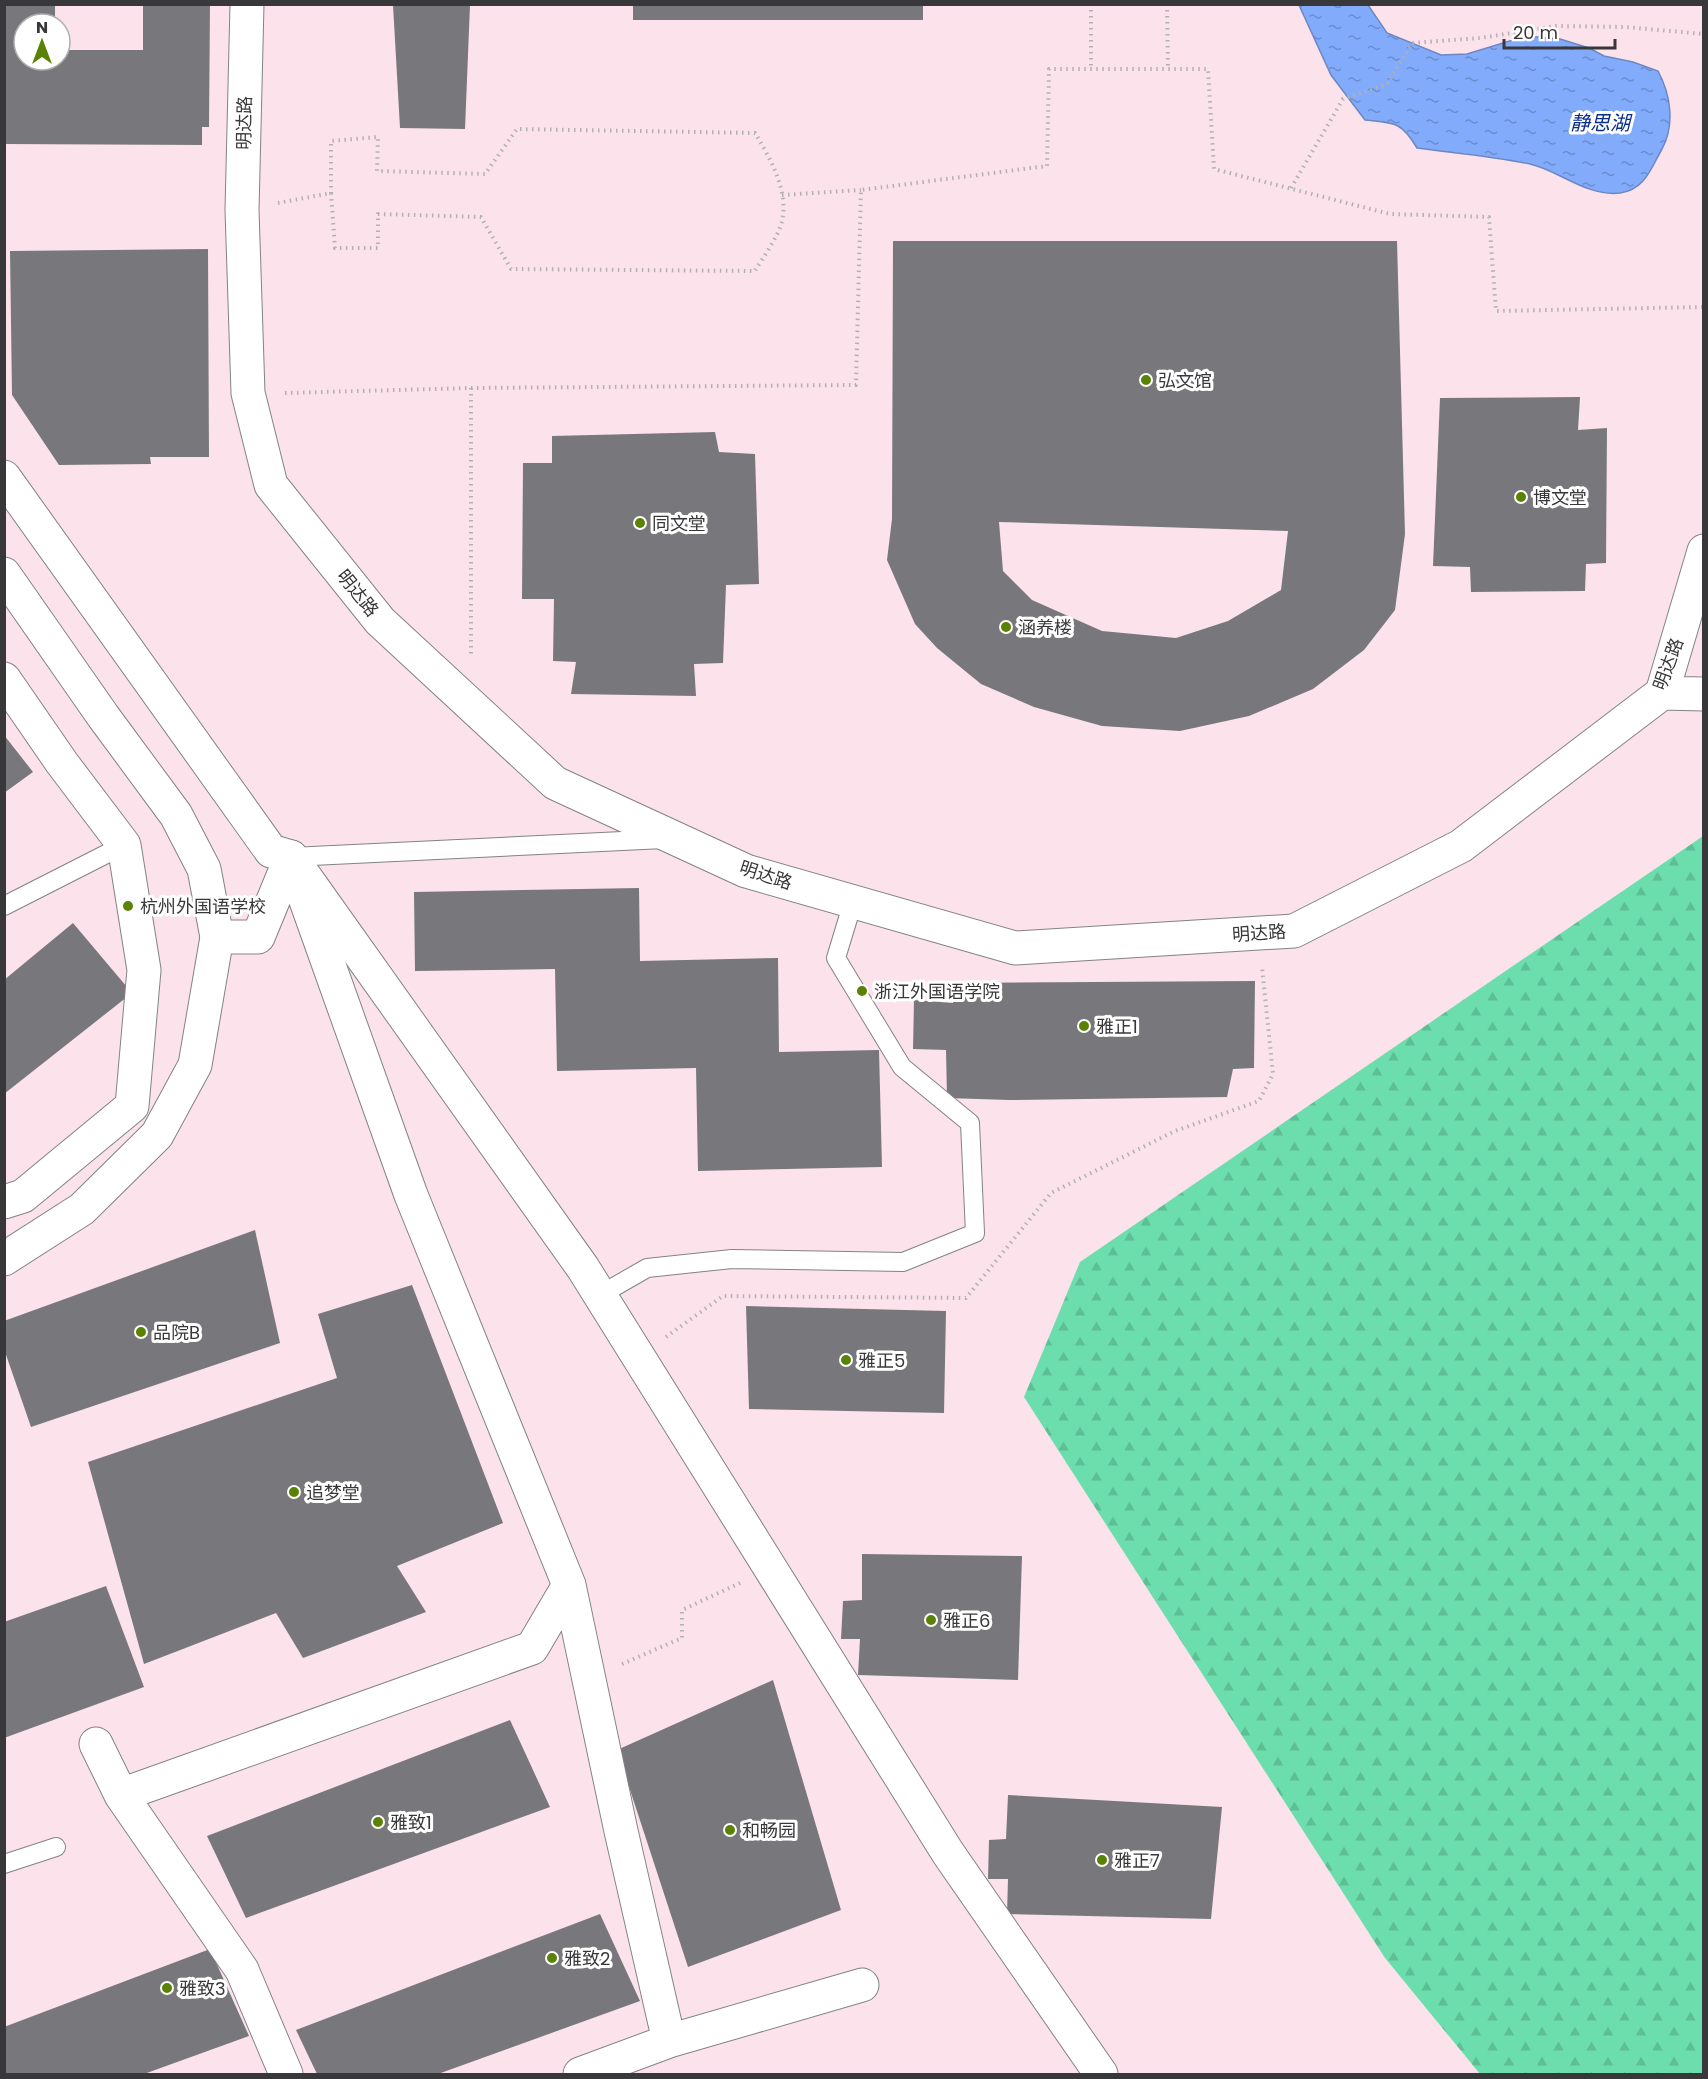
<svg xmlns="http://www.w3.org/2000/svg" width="1708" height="2079" font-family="Poppins,'Noto Sans SC',sans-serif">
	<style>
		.education { fill: #fce2eb; fill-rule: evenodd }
		.forest { fill: url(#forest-firs) }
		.water { fill: url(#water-ripples); stroke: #6c88c2; stroke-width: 1.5 }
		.building { fill: #78787c; fill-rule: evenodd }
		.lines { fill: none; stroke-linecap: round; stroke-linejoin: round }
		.service-casing { stroke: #838387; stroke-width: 20 }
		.minor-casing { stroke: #838387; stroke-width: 35 }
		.tertiary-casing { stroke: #838387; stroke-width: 35 }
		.path { stroke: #b1b1b5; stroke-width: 4; stroke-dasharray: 1.5 4.5; stroke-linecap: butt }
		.service { stroke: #fff; stroke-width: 18 }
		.minor { stroke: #fff; stroke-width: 33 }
		.tertiary { stroke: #fff; stroke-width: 33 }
		.poi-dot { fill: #5a8204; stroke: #fff; stroke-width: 2 }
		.labels { text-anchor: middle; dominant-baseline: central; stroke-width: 6; stroke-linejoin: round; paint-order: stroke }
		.street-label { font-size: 18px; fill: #38383a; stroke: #fff }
		.poi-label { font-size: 18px; fill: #38383a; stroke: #fff; text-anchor: start }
		.water-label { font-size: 20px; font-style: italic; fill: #0a2f8a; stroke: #fff }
	</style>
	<defs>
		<pattern id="forest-firs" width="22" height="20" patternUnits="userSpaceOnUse" patternTransform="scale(1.5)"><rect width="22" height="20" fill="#6cdead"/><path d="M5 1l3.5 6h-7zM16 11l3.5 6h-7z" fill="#5ebf96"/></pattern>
		<pattern id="water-ripples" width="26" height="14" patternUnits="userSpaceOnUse" patternTransform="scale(1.5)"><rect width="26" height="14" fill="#82abfc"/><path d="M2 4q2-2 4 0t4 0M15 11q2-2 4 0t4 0" fill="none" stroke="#6b8ccd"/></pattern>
	</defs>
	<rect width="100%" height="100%" fill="#f4f3f8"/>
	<path class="education" d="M5,5h1698v831l-81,55 -237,1067 95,116h-1475zM24,24h36v36h-36z"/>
	<path class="forest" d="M1703,836v1238h-223l-95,-116 -361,-561 56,-135z"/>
	<path class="water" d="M1299,5h69l19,28 54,22 26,-1 59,-18 34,3 29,9 15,8 29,6 25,9c13,24 17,54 4,78 -11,19 -17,41 -42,44 -33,4 -62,-23 -90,-29 -37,-8 -76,-11 -113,-16 -16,-27 -23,-25 -52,-28l-34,-45z"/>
	<path class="building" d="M4,4h51v20h-31v36h36v-10h83v-46h67l-1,123h-7v18l-198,-1z
		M633,4h290v16h-290z
		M393,5h77l-5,124 -65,-1z
		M893,241h504l8,293 -10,76 -31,40 -51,39 -64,27 -69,15 -78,-5 -68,-19 -53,-23 -44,-36 -22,-24 -28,-64 5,-41zM999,522l289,9 -7,59 -53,31 -52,17 -74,-7 -70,-31 -29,-29z
		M208,249l1,208h-59l1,7 -92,1 -47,-70 -2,-144z
		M1580,397l-2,33 29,-2 -1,135 -20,1 -1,27 -114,1 -1,-25 -37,-1 7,-168z
		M715,432l4,20 36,2 4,130 -33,1 -3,78 -29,1 2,32 -125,-2 5,-32 -23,-1 1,-62h-32l1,-136h29v-27z
		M4,735l29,37 -29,21z
		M639,888l1,73 138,-3 1,94 100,-2 3,117 -184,4 -2,-103 -139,3 -2,-102 -140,2 -1,-79z
		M73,923l59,70 -128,101v-114z
		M1255,981l-1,87 -21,1 -6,28 -218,3 -62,-2 -1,-48 -33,-1 1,-49 39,3 -2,-20z
		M255,1230l25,113 -249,84 -27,-78v-28z
		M412,1285l91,238 -106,43 29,46 -123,46 -27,-45 -132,51 -56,-202 249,-84 -19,-64z
		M746,1306l200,5 -2,102 -195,-4z
		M862,1554l160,2 -4,124 -160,-5 2,-36h-19l2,-38 19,-1z
		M106,1586l38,101 -140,51v-116z
		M773,1680l68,230 -153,57 -71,-217z
		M510,1720l40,87 -304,111 -39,-82z
		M1008,1795l214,12 -11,112 -204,-5 1,-35h-20l1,-39 17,-1z
		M600,1914l40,87 -202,73h-121l-21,-44z
		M210,1949l39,87 -105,38h-140v-47z"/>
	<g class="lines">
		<defs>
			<path id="service" d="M291,857l373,-18
				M4,906l120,-61
				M600,1295l47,-27 85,-9 171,3 72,-29 -5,-110 -68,-56 -66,-109 17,-56
				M4,1864l52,-17"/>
			<path id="minor" d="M247,4l-5,206 6,183 23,92 109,136 175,162 191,88 269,77 279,-17 167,-85 201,-153 42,-142
				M4,679l58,84 62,82 20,125 -12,136 -109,90 -19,6
				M1662,693l42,1
				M295,870l116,325 158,390 52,246 48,210
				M217,937h41l33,-80
				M96,1744l25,51 121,175 44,104
				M121,1795l411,-147 37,-63
				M580,2074l89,-33 193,-56"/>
			<path id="tertiary" d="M4,477l267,374 20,6 292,411 365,585 153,221
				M4,574l99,142 73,99 28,54 13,68 -22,128 -38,70 -75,74 -78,50"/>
		</defs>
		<use href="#service" class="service-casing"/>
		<use href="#minor" class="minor-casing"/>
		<use href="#tertiary" class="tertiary-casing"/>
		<path class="path" d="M1091,4v65
			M1167,4l1,65
			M1291,188l52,-89 44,-15 25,-41 68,-5 76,-12 69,1 79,7
			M782,195l79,-5
			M278,203l53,-10 4,55h43v-34l103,3 30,52 244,2c8,-14 23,-33 27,-50 7,-30 -12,-63 -27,-88l-238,-4 -32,45 -108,-3 1,-34 -47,4v52
			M471,388v269
			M285,393l186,-5 385,-3 5,-195 186,-24 2,-97h159l6,100 176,45 99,3 7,94 208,-4
			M666,1337l57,-41 243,2 85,-105 124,-62 84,-30 14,-27 -11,-107
			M622,1664l60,-26v-28l58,-27"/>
		<use href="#service" class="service"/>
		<use href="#minor" class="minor"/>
		<use href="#tertiary" class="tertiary"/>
	</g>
	<g class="poi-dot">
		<circle cx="1146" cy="380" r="6"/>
		<circle cx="1521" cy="497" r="6"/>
		<circle cx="640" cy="523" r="6"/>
		<circle cx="1006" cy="627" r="6"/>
		<circle cx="128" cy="906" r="6"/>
		<circle cx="862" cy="991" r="6"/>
		<circle cx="1084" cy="1026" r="6"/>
		<circle cx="141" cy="1332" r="6"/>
		<circle cx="846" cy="1360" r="6"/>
		<circle cx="294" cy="1492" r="6"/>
		<circle cx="931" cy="1620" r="6"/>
		<circle cx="378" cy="1822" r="6"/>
		<circle cx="730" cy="1830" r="6"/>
		<circle cx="1102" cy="1860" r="6"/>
		<circle cx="552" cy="1958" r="6"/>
		<circle cx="167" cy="1988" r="6"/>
	</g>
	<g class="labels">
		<g class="street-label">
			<text transform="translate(244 123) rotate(-89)">明达路</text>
			<text transform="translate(358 593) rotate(51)">明达路</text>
			<text transform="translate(1668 664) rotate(-70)">明达路</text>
			<text transform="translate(766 875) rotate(18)">明达路</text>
			<text transform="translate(1259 933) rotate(-4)">明达路</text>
		</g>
		<g class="poi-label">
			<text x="1158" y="380">弘文馆</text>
			<text x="1533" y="497">博文堂</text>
			<text x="652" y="523">同文堂</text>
			<text x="1018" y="627">涵养楼</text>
			<text x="140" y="906">杭州外国语学校</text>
			<text x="874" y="991">浙江外国语学院</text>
			<text x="1096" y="1026">雅正1</text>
			<text x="153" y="1332">品院B</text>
			<text x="858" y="1360">雅正5</text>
			<text x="306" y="1492">追梦堂</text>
			<text x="943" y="1620">雅正6</text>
			<text x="390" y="1822">雅致1</text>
			<text x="742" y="1830">和畅园</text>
			<text x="1114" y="1860">雅正7</text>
			<text x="564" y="1958">雅致2</text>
			<text x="179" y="1988">雅致3</text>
		</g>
		<g class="water-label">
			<text x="1600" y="123">静思湖</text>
		</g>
	</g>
	<rect width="1708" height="2079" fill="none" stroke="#38383a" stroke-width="12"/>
	<g transform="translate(42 42)"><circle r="28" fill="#ffffff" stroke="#afafb0" stroke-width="1.5"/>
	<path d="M0-4.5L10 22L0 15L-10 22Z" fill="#5a8204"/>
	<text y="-9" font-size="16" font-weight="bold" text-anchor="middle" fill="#38383a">N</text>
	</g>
	<path d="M1504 39v9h111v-9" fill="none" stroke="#38383a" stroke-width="3"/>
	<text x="1513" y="39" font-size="18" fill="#38383a" stroke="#ffffff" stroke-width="4.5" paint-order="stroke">20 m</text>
</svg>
